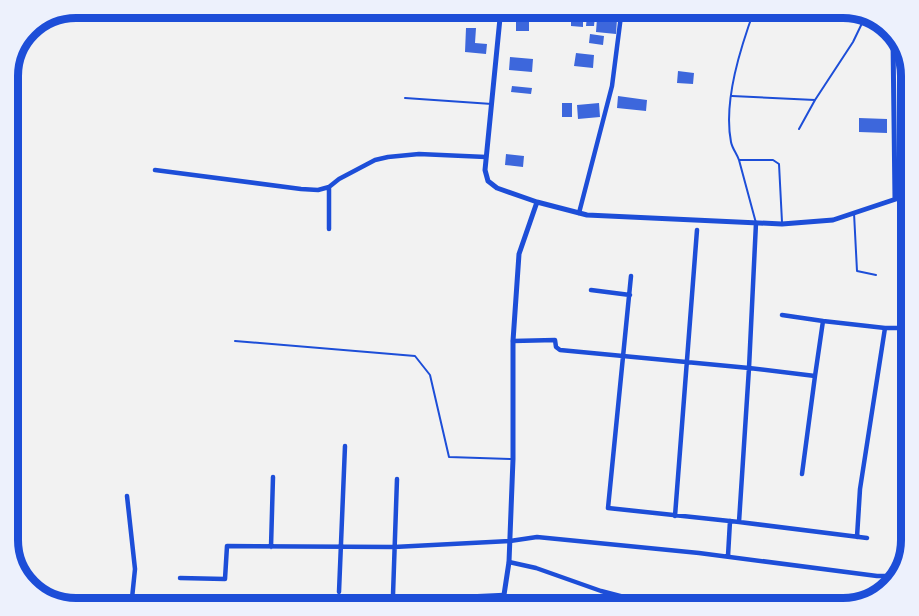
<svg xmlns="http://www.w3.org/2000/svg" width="919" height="616" font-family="'Alegreya Sans',sans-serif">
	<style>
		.building { fill: #3d67dc }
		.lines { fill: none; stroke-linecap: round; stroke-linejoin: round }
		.service { stroke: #1d4ed8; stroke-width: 2 }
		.minor { stroke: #1d4ed8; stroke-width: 4.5 }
		.tertiary { stroke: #1d4ed8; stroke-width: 5 }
		.rim { fill: none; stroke: #1d4ed8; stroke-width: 8 }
	</style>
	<rect width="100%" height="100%" fill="#f2f2f2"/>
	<path class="building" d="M519,8h8v11l-8,-1z
		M558,8h13l-1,9 -13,-1z
		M583,8h34l-1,5 -34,-3z
		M587,16h8l-1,10h-8z
		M571,17l12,1v9l-12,-1z
		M597,18l20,1 -1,15 -20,-2z
		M516,20h13v11h-13z
		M466,28h10l-1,15 12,1 -1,10 -21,-2z
		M590,34l14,2 -1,9 -14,-2z
		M576,53l18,2 -1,13 -19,-2z
		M510,57l23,2 -1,13 -23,-2z
		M678,71l16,2 -1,11 -16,-1z
		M512,86l20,2 -1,6 -20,-2z
		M618,96l29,4 -1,11 -29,-3z
		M562,103h10v14h-10z
		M599,103l1,14 -22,2 -1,-14z
		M859,118l28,1v14l-28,-1z
		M506,154l18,2 -1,11 -18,-2z"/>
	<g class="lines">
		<path class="service" d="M431,16l68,4
			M732,96l83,4 38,-58 13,-27
			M405,98l87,6
			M799,129l16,-29
			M739,160c-2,-6 -7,-12 -8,-18 -8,-41 10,-96 24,-134
			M854,213l3,58 19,4
			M756,223l-17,-63h34l6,4 3,58
			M235,341l180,15 15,19 19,82 62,2"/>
		<path class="minor" d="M155,170l146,19 17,1 11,-3
			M579,213l33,-127 10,-78
			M329,229v-42l10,-8 36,-19 13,-3 31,-3 67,3
			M631,276l-23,232 131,14 10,-154 7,-145
			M591,290l39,5
			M782,315l41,6
			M513,341l42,-1 1,7 4,3 189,18 66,8 8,-55 62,7h26
			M802,474l13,-98
			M397,479l-4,116 4,5 107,-5
			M127,496l8,73 -4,39
			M675,516l22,-286
			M739,522l128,16
			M857,537l3,-48 25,-161
			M271,547l2,-70
			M728,556l2,-35
			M509,562l27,6 65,23 65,17
			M180,578l45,1 2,-33 167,1 116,-6 27,-4 162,16 178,23h23
			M339,592l6,-146"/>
		<path class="tertiary" d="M501,8l-16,162 3,11 9,7 40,14 50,13 195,9 51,-4 78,-26
			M893,40l2,159
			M502,608l7,-46 4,-103v-118l6,-87 18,-52"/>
	</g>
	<path d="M0 0H919V616H0ZM76 18H843A58 58 0 0 1 901 76V540A58 58 0 0 1 843 598H76A58 58 0 0 1 18 540V76A58 58 0 0 1 76 18Z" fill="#edf1fc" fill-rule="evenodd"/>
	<path class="rim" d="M76 18H843A58 58 0 0 1 901 76V540A58 58 0 0 1 843 598H76A58 58 0 0 1 18 540V76A58 58 0 0 1 76 18Z"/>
</svg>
